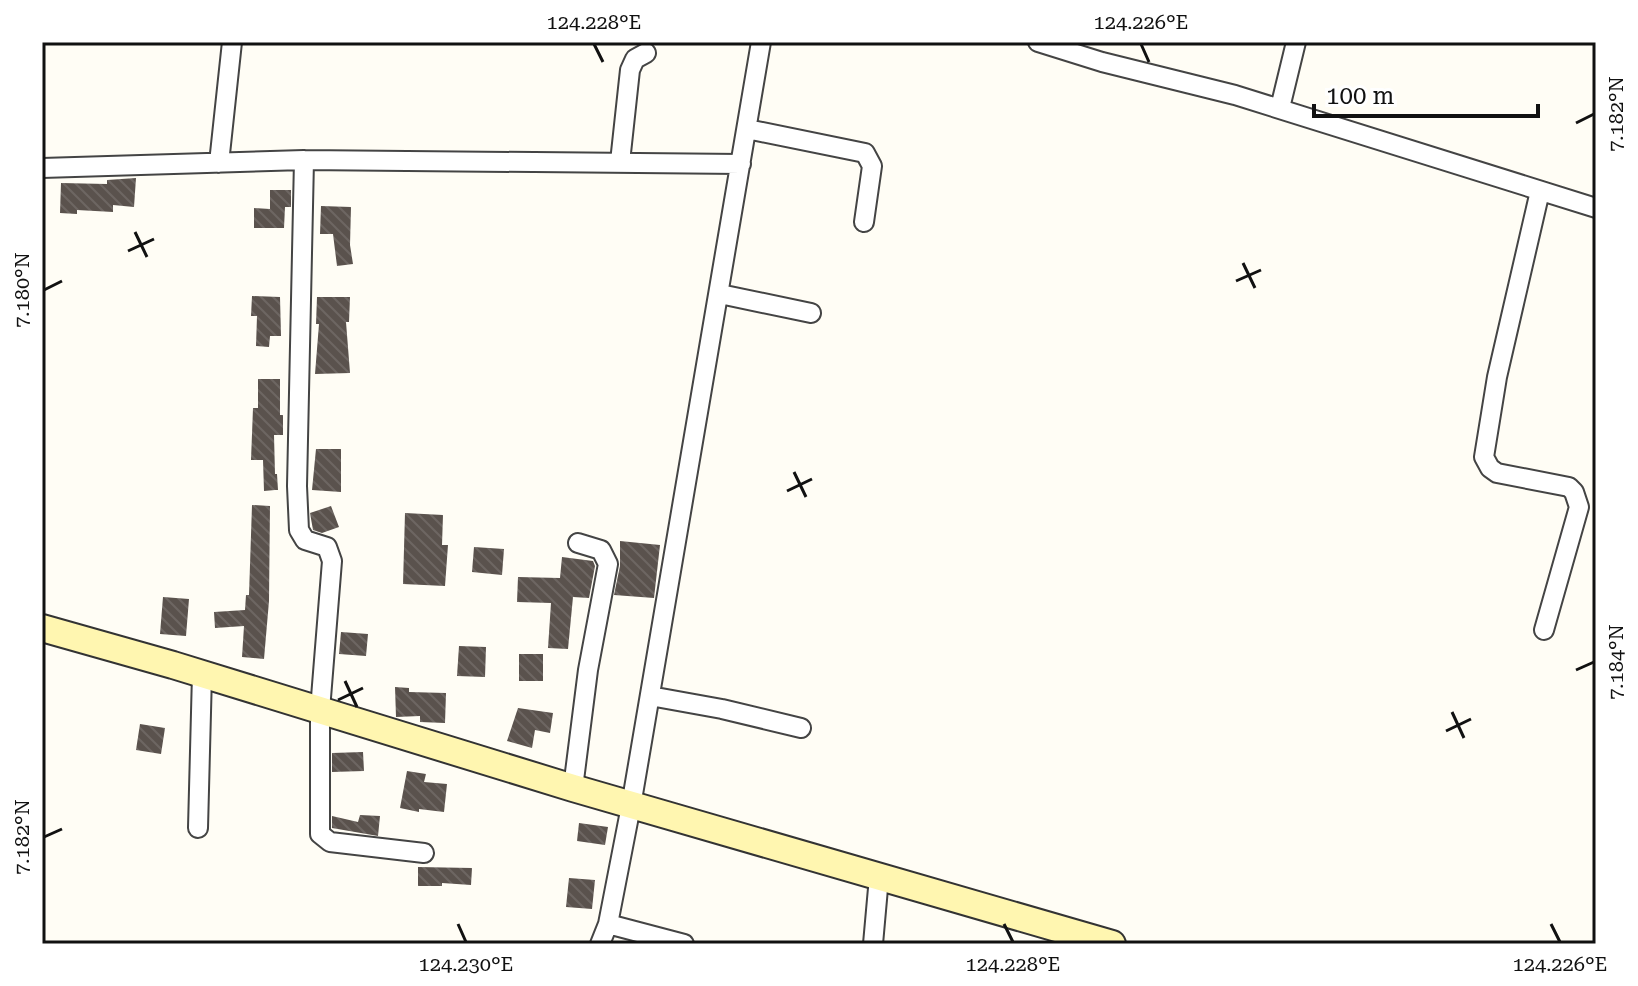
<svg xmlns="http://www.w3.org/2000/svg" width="1638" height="986" font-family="'Roboto Serif',serif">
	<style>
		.building { fill: url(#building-back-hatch) }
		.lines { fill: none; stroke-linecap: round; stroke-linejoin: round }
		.street-casing { stroke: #444; stroke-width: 22 }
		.secondary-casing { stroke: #333; stroke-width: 30 }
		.street { stroke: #fff; stroke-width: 18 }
		.secondary { stroke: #fff6b0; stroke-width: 26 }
		.ticks { fill: none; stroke: #111; stroke-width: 3 }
		.neatline { fill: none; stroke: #111; stroke-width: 3 }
		.ticks-label { font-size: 20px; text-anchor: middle; fill: #111 }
	</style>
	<defs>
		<pattern id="building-back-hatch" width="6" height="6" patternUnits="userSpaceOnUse" patternTransform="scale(2)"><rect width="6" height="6" fill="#5a524d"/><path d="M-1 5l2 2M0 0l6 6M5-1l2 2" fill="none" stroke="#6d6662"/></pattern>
	</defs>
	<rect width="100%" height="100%" fill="#fffdf5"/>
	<path class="building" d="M136,178l-2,29 -21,-2v7l-36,-2v4l-17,-1 1,-30 46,1v-4z
		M270,190h21v17h-6l-1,21h-30v-20l16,1z
		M321,206l30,1 -1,38 3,19 -16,2 -4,-32h-13z
		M252,296l28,1 1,39h-11l-1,11 -13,-1 1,-30h-6z
		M317,297h33l-1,25h-3l4,51 -35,1 4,-50h-3z
		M258,379h22v36h3v20h-9l1,39h2l1,16h-3l-11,1 -1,-31h-12l2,-52h5z
		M316,449h25v43l-29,-2z
		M252,505l18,1 -1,95 -5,58 -22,-2 2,-31 -29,2 -1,-16 31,-2 1,-15h3z
		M331,506l8,21 -17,6 -9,-3 -3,-17z
		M405,513l38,2 -1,30h6l-3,41 -42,-2z
		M620,541l40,4 -6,53 -40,-3 6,-29z
		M474,547l30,2 -2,26 -30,-3z
		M562,557l31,4 2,5 -6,32 -16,-1 -5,52 -20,-1 3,-45 -34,-1 1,-25 42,1z
		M163,597l26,2 -3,37 -26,-2z
		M341,632l27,2 -2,22 -27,-2z
		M459,646l27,1 -1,30 -28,-1z
		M519,654h24v27h-24z
		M395,687l14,1v4l37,1 -1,30 -25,-1v-6l-24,1z
		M518,708l35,5 -3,20 -15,-3 -3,18 -25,-7z
		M140,724l25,4 -4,26 -25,-4z
		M363,752l1,19 -32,1v-19z
		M407,771l19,3 -2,8 23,2 -3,28 -25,-3v3l-19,-4z
		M360,815l20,1 -2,20 -46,-8v-12l26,6z
		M579,823l29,4 -3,18 -28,-4z
		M418,867l54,1 -1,17 -29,-2v3h-24z
		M569,878l26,2 -3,29 -26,-2z"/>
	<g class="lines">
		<defs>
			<path id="street" d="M1038,42l64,20 133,33 361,113
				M1280,108l16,-66
				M747,129l118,24 7,13 -8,56
				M304,160l-7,326 2,44 6,10 22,7 5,14 -12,149v124l10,8 94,11
				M620,162l10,-92 5,-11 11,-6
				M219,163l13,-121
				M42,168l262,-8 437,4
				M1540,191l-43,186 -13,80 6,11 7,5 72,14 5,5 5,15 -35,123
				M720,294l91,19
				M650,696l72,13 79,19
				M573,788l15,-118 20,-106 -7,-14 -23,-7
				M198,828l4,-154
				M600,944l8,-20
				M684,944l-76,-20 23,-118 130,-764
				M873,944l6,-67"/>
			<path id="secondary" d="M42,628l131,37 400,123 539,156"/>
		</defs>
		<use href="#street" class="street-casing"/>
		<use href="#secondary" class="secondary-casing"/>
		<use href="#street" class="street"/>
		<use href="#secondary" class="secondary"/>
	</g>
	<path class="ticks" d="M594,44l9,18M1141,44l8,18M1576,123l18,-9M135,232l12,25M128,251l26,-12M1243,263l12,25M1236,281l25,-11M44,290l18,-9M794,472l12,25M787,491l25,-12M1576,670l18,-8M345,681l12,26M338,700l25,-12M1452,712l12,26M1446,731l25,-12M44,837l18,-8M458,924l8,18M1004,924l9,18M1551,924l9,18"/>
	<rect width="1638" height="986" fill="none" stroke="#ffffff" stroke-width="88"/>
	<path d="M1314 104v12h224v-12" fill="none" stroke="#111111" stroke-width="4"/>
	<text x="1326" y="104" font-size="24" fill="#111111" stroke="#ffffff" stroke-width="6" paint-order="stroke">100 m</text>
	<rect x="44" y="44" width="1550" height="898" class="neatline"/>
	<g class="ticks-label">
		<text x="594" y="29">124.228°E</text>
		<text x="1141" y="29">124.226°E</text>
		<text transform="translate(1616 114) rotate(-90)" y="7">7.182°N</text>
		<text transform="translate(22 290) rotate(-90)" y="7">7.180°N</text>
		<text transform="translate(1616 662) rotate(-90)" y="7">7.184°N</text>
		<text transform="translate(22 837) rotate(-90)" y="7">7.182°N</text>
		<text x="466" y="971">124.230°E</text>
		<text x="1013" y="971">124.228°E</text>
		<text x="1560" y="971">124.226°E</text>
	</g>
</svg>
